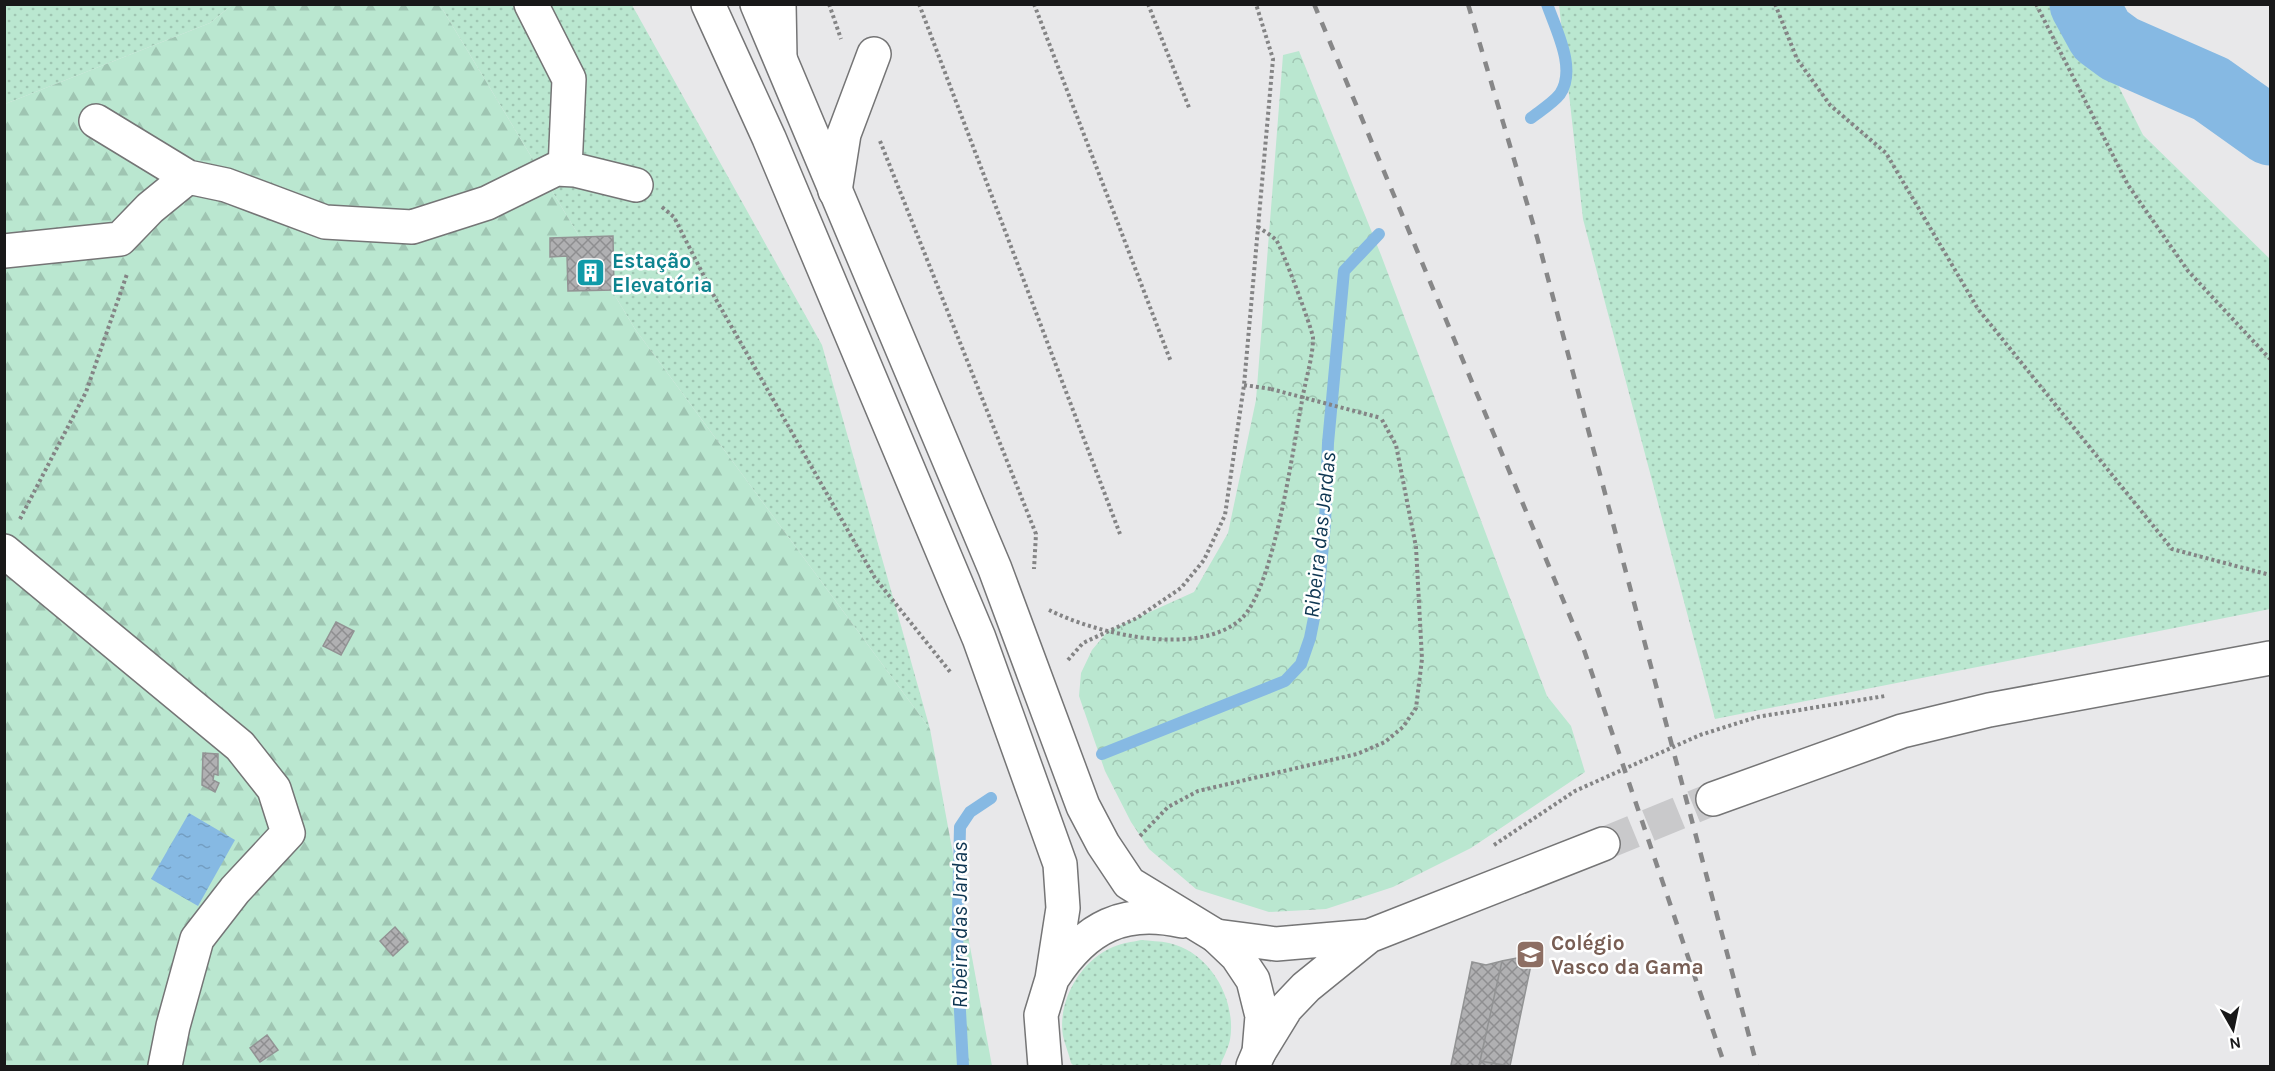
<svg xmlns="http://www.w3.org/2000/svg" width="2275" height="1071" font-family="Karla,sans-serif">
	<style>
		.grass { fill: url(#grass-dots) }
		.forest { fill: url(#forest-firs) }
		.park { fill: url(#park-crowns) }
		.water { fill: url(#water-ripples) }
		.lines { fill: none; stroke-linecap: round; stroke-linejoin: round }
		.stream { stroke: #86b9e3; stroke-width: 12 }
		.river { stroke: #86b9e3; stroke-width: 69 }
		.building { fill: url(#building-cross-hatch); stroke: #929394; stroke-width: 1.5 }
		.minor-tunnel { stroke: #c9c9cb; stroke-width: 33; stroke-dasharray: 33 16; stroke-linecap: butt }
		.minor-casing { stroke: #757576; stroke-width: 36 }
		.major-casing { stroke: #757576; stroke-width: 36 }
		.path { stroke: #848485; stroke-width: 4; stroke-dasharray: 3 3; stroke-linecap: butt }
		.minor { stroke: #fff; stroke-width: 33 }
		.major { stroke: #fff; stroke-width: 33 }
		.rail { stroke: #878788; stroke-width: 4.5; stroke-dasharray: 10 10; stroke-linecap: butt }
		.path-bridge { stroke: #848485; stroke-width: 4; stroke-dasharray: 3 3; stroke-linecap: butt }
		.labels { text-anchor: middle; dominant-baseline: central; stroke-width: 5; stroke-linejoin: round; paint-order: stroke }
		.culture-label { font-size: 21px; font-weight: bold; fill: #0d838f; stroke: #fff; text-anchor: start }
		.education-label { font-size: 21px; font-weight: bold; fill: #785e54; stroke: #fff; text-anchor: start }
		.water-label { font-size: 22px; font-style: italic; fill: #0e3652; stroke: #fff }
	</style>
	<defs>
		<pattern id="grass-dots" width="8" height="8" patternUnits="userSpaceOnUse" patternTransform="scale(1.5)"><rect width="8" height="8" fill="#bae7d0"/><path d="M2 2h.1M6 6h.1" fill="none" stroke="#9fc5b2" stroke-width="1.8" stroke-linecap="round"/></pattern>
		<pattern id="forest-firs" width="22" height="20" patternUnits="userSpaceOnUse" patternTransform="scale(1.5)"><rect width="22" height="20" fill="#bae7d0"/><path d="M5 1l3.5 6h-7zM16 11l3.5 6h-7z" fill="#9fc5b2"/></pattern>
		<pattern id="park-crowns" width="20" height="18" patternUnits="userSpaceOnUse" patternTransform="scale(1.5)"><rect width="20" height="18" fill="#bae7d0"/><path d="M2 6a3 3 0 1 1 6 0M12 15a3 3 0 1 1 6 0" fill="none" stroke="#9fc5b2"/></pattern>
		<pattern id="water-ripples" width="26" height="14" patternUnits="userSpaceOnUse" patternTransform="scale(1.5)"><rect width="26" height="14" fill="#86b9e3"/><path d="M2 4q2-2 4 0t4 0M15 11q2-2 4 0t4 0" fill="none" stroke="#739ec2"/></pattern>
		<pattern id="building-cross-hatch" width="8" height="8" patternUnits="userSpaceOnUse" patternTransform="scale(1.5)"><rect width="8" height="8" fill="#b0b0b2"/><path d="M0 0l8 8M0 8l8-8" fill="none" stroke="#8e8e90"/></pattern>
	</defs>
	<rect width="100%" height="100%" fill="#e8e8ea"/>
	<path class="grass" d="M5,5h227l-22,18 -205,81z
		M440,5h192l190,340 108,384 -295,-400z
		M1559,5h519l65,130 127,124v350l-555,110 -132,-500z
		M1141,940c9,1 19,1 28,3 41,9 68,57 61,97 -2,9 -7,18 -10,26h-146l-3,-3c-2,-9 -6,-18 -8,-27 -6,-35 18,-76 50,-89 9,-4 19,-5 28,-7z"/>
	<path class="forest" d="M232,5h208l195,324 295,400 62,337h-987v-962l205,-81z"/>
	<path class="park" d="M1299,51l82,204 166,441 24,30 14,46 -114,76 -78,39 -67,22 -57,3 -73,-23 -47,-40 -18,-27 -26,-51 -26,-75 2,-23 11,-23 16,-19 86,-39 34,-59 28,-133 27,-345z"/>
	<path class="water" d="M189,813l46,27 -37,66 -47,-27z"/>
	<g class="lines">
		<path class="stream" d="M1531,118c9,-7 22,-15 29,-24 17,-25 -4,-64 -13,-90
			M1102,754l183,-73 16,-17 9,-26 8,-40 7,-74 3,-81 16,-172 35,-37
			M963,1066l-6,-110 3,-129 10,-15 21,-14"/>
		<path class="river" d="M2084,4l17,31 19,14 91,40 59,42"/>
	</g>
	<path class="building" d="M613,236l1,54 -46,1 -1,-35 -17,1v-19z
		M336,622l18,9 -13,24 -18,-9z
		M203,753l15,1v21l-4,-1 -1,6 6,3 -4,9 -13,-7z
		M395,927l13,15 -15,14 -13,-15z
		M1533,955l-23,111 -30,-5 22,-100z
		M1502,961l-23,105 -28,-1 21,-103 14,3z
		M267,1035l11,15 -18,12 -10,-14z
		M1480,1061l28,5h-29z"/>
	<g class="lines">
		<path class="minor-tunnel" d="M1603,844l110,-45"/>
		<defs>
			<path id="minor" d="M531,4l38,75 -4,90
				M779,4l1,53
				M96,121l92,56
				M835,191l9,-57 30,-80
				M4,251l116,-12 30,-31 38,-31 38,8 99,37 87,5 75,-24 69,-34 19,1 61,15
				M4,551l236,195 34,43 14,44 -53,57 -38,49 -24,87 -8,40
				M1713,799l189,-68 87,-21 281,-52
				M1216,936l60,8 93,-8 234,-92
				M1259,1052l27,-44 20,-21 63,-51"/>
			<path id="major" d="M708,4l61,134 210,500 81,226 3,44 -11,71 -11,36 4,51
				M757,4l238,565 88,237 20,38 26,39 87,53 21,20 16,24 9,36 -3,36 -6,14
				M1054,976c32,-49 70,-68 128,-55"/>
		</defs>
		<use href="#minor" class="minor-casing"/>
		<use href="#major" class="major-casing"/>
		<path class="path" d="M829,4l12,35
			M919,4l201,530
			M1034,4l137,358
			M1148,4l42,106
			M1775,4l22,55 33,46 56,48 92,156 194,240 98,26
			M2036,4l92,181 60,86 82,88
			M880,141l156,393 -2,35
			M662,207l12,10 40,79 161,282 76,95
			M1244,385l27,4
			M20,519l66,-127 41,-118
			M1049,610c48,24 148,48 192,9 33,-30 52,-171 61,-218 3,-20 11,-43 11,-63 0,-7 -32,-93 -37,-98 -5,-5 -12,-9 -18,-13
			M1068,660l15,-17 54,-25 44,-30 23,-28 21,-45 19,-130 29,-326 -17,-55
			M1140,836l28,-29 30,-16 159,-37 28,-12 18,-15 13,-19 6,-49 -6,-112 -20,-102 -15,-27
			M1494,845l81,-54 125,-56 57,-18 128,-21"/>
		<use href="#minor" class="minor"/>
		<use href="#major" class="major"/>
		<path class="rail" d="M1314,4l270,646 141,416
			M1468,4l69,233 220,829"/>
		<path class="path-bridge" d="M1271,389l110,29"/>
	</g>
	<defs>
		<symbol id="building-square" viewBox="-11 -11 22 22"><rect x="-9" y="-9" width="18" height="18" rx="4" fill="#0f9aa8" stroke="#fff"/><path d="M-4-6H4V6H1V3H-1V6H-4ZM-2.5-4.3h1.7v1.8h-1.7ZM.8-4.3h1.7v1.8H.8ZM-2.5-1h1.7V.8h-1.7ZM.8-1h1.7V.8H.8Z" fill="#fff"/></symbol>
		<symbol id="school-square" viewBox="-11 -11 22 22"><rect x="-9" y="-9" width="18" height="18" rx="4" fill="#8d6e63" stroke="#fff"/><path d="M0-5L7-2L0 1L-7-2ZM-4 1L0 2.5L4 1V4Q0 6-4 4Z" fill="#fff"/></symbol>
	</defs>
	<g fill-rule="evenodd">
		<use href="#building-square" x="574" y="256" width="33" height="33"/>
		<use href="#school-square" x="1514" y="938" width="33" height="33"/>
	</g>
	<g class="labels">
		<g class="culture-label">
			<text x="612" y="261">Estação<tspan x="612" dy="24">Elevatória</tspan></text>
		</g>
		<g class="education-label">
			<text x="1551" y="943">Colégio<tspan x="1551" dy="24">Vasco da Gama</tspan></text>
		</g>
		<g class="water-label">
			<text transform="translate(1320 535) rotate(-84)">Ribeira das Jardas</text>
			<text transform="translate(960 925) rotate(-90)">Ribeira das Jardas</text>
		</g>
	</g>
	<rect width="2275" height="1071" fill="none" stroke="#181819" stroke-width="12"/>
	<g transform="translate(2233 1029) rotate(171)" stroke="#ffffff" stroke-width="4.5" paint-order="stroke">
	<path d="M0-4.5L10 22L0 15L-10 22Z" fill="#181819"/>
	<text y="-9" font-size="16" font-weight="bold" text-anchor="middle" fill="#181819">N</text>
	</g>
</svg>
